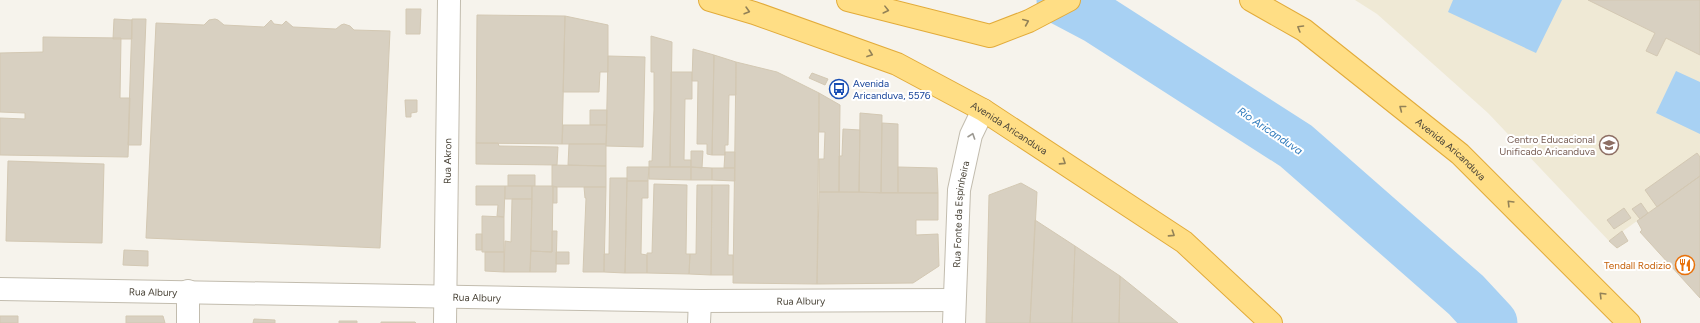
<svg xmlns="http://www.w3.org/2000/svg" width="1700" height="323" font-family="Figtree,sans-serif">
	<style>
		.education { fill: #efe9d5 }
		.water { fill: #a8d1f3 }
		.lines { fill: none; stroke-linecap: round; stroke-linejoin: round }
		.river { stroke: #a8d1f3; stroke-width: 51 }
		.building { fill: #d8d0c1; stroke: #d3c8b3 }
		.minor-casing { stroke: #c2bcae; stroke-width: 24 }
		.trunk-casing { stroke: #e2ab3a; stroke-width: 24 }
		.minor { stroke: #fff; stroke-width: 22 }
		.trunk { stroke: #ffde85; stroke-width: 22 }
		.oneway { stroke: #938257 }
		.oneway2 { stroke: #9c9992 }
		.labels { text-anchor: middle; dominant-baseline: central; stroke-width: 4; stroke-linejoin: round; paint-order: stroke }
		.transit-label { font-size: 10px; fill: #164399; stroke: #fff; text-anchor: start }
		.street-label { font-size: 10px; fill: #4b4539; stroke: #fff }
		.education-label { font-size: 10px; fill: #785e54; stroke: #fff; text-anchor: end }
		.food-label { font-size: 10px; fill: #c56008; stroke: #fff; text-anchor: end }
		.water-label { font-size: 11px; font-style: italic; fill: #2d7abc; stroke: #fff }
	</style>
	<rect width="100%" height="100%" fill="#f6f3ec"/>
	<path class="education" d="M1355,0h345v176l-91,65 -121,-128 -111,-99z"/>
	<path class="water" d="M1453,0h109l-26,53 -88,-41z
		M1676,71l24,11v52l-44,-21z"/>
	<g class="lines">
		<path class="river" d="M1062,0l36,19 198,127 170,149 26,28"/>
	</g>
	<path class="building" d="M1588,0h112v55l-34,-17 -9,18 -11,-5 9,-18z
		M406,9h15l-1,25h-14z
		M477,15l88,1 -3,128 -86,-1z
		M565,16l43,9v47h-8l-1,20h-36z
		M114,19l18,1v19h-19z
		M132,19h14l-5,126h-13z
		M215,19l3,1 6,5 40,2 7,-7 3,4 8,1 4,-4 7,6 43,2 5,-4 3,-1 6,2 4,4 36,1 -10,217 -234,-10 10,-215 48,2 5,-5z
		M651,36l21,6 -2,125h-21v-6h3l2,-51v-38h-3z
		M43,37l78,1 -1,60h10l-2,59 -128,-2v-37l25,1v-6l-25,-1v-59l43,-1z
		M693,49l21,6 -2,100 -5,-1v-10h-10l1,-63h-6z
		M714,55l22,7v33h-7l-1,50h-3v10h-13z
		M608,56l37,1 -2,90 -37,-1z
		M736,62l41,10 42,21 -2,191 -84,-1z
		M671,72h21v27h-7l-1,61h7v7h-21z
		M812,73l16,6 -3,6 -16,-7z
		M819,93l21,12 -1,87h-20v-33h5l1,-27h-6z
		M405,100h12v12l-6,1v4h-5z
		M590,110h17v15h-17z
		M860,113l22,2 -1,78 -22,-1z
		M882,123l16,1v69h-17z
		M563,125h44l-1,19h-44z
		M843,129l17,1 -1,62h-20v-36h3z
		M476,143h22l1,3 59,1 -1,18 -81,-1z
		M569,144h37v22l-38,-1z
		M691,151h12l-1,17 -11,-1z
		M725,152h10v16h-11z
		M1697,153l3,4v19l-43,31 -12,-17z
		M8,161l96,3 -2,79 -96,-2z
		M552,165l54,1v21h-54z
		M627,167h22l-1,14h-21z
		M649,167h42v13l-42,-1z
		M691,167l21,1v12h-21z
		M898,167l39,1 1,25h-40z
		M712,168h23v13l-23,-1z
		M508,175h27v11h-27z
		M1700,176v122l-60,-66 2,-2 -5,-9z
		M610,178h17l-2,95 -21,-1v-18h5z
		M627,181h21v17h-6l-1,56 6,1v18h-22z
		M1021,183l16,9 -7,131h-44l3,-128z
		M654,184l33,1 -1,69h4l-1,20 -42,-1v-20h5z
		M697,185h15l-1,90 -22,-1 1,-20h6z
		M712,185h17l-1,70h5v20h-22z
		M476,186h29l-1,31 -7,-1 1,-11h-22z
		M505,186h27v13h-27z
		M532,186h21l-1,66 -21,-1z
		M553,186l4,1v16h-4z
		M584,187h22l-2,85h-21l3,-74h-1z
		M819,192l119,1v27h-22v15l22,-1 1,32 -26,17 -96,1z
		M512,199h20l-2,73h-26l1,-31 6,1z
		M1641,203l7,10 -8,6 -8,-10z
		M1624,208l7,10 -17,11 -7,-9z
		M482,216l22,1v35h-22z
		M1035,220l40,26 -3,77h-42z
		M552,231h5l-1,41h-26l1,-21 21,1z
		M1622,231l6,10 -11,7 -8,-7z
		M476,234h6v16h-6z
		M1075,246l45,30 -1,47h-47z
		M124,250l24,1v15l-25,-1z
		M485,252h19v20l-19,-1z
		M556,252h13v12h-13z
		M1120,276l26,21 32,26h-59z
		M0,316h18v7h-18z
		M126,316h37l2,7h-39z
		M254,319l21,1v3h-22z
		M339,321h18v2h-18z
		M381,322h34l1,1h-35z"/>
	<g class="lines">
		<defs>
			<g id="minor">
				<path id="s1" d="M0,289l700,12 254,-1"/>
				<path d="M188,323v-32"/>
				<path id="s2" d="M445,323l4,-323"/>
				<path d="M699,323l1,-22"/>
				<path id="s3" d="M954,323l5,-133 12,-55 12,-25"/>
			</g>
			<g id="trunk">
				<path id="s4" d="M710,0l44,13 143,51 86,46 201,132 87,81"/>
				<path d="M848,0l142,36 39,-15 40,-21"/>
				<path id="s5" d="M1251,0l53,30 156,124 169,169"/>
			</g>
		</defs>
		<use href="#minor" class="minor-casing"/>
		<use href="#trunk" class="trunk-casing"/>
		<use href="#minor" class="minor"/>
		<use href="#trunk" class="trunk"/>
	</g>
	<defs><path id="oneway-chevron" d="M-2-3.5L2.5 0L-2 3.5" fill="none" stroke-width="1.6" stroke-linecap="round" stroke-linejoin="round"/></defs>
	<g class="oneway">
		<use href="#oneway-chevron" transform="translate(886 10) rotate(14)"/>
		<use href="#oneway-chevron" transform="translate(747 11) rotate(16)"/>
		<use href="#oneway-chevron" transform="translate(1026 22) rotate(-23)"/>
		<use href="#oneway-chevron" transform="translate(1300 28) rotate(-149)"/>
		<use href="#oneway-chevron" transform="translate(870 54) rotate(20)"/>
		<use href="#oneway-chevron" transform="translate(1402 108) rotate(-142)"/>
		<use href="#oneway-chevron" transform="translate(1063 162) rotate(33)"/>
		<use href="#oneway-chevron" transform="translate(1510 203) rotate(-135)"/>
		<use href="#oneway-chevron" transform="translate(1172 234) rotate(33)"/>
		<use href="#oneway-chevron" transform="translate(1602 295) rotate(-135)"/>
	</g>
	<use class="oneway2" href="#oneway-chevron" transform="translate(972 136) rotate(-71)"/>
	<defs>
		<symbol id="bus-ring" viewBox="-11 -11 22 22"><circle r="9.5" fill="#fff" stroke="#1a4fb4" stroke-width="1.5"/><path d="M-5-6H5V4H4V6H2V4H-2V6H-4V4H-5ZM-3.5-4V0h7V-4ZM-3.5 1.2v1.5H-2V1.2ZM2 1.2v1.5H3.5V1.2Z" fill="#1a4fb4"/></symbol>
		<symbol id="school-ring" viewBox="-11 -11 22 22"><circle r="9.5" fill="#fff" stroke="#8d6e63" stroke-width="1.5"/><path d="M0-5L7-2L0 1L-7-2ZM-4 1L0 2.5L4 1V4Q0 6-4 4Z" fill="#8d6e63"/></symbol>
		<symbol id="restaurant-ring" viewBox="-11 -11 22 22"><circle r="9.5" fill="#fff" stroke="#e8710a" stroke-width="1.5"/><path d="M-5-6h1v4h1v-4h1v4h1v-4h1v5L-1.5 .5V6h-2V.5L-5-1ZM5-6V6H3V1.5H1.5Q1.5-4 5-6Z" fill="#e8710a"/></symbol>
	</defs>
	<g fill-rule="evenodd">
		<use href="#bus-ring" x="828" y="78" width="22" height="22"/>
		<use href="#school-ring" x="1598" y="134" width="22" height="22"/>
		<use href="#restaurant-ring" x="1674" y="254" width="22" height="22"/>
	</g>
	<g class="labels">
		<g class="transit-label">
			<text x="853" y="83">Avenida<tspan x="853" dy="12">Aricanduva, 5576</tspan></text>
		</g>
		<g class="street-label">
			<text stroke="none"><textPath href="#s4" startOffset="327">Avenida Aricanduva</textPath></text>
			<text stroke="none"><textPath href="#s5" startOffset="250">Avenida Aricanduva</textPath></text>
			<text stroke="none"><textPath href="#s2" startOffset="162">Rua Akron</textPath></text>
			<text stroke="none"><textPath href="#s3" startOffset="109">Rua Fonte da Espinheira</textPath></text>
			<text stroke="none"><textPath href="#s1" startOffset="153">Rua Albury</textPath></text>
			<text stroke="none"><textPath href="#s1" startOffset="477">Rua Albury</textPath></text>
			<text stroke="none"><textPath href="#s1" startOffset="801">Rua Albury</textPath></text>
		</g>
		<g class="education-label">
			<text x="1595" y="139">Centro Educacional<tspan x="1595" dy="12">Unificado Aricanduva</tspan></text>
		</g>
		<g class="food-label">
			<text x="1671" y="265">Tendall Rodizio</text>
		</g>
		<g class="water-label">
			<text transform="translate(1270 131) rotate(34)">Rio Aricanduva</text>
		</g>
	</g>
</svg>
